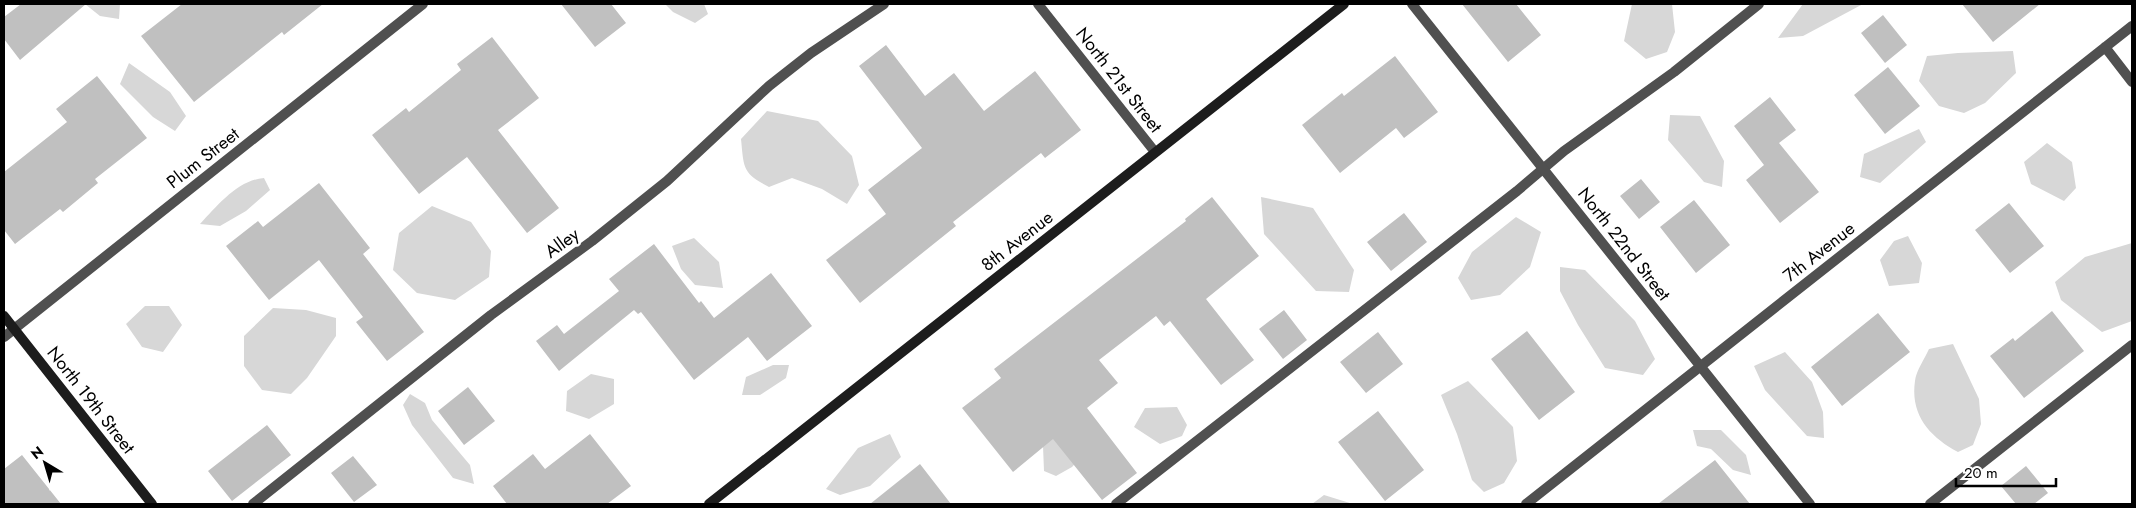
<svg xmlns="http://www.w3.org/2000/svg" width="2136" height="508" font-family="Jost,sans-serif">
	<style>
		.green { fill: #d7d7d7 }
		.building { fill: #c0c0c0 }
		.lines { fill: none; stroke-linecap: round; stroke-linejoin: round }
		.lane { stroke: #505050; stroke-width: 10 }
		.street { stroke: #505050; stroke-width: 10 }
		.secondary { stroke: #1d1d1d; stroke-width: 10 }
		.labels { text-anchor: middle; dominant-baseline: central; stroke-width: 5; stroke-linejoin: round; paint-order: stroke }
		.street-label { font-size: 18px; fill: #000; stroke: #fff }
	</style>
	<rect width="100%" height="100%" fill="#fff"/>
	<path class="green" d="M85,4h35l-1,15 -19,-3z
		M665,4h39l4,10 -13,9 -22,-11z
		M1632,4h40l3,28 -8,20 -21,7 -22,-18z
		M1803,4h60l-60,32 -25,2z
		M2013,51l3,22 -31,30 -21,10 -25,-7 -20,-25 8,-25 31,-3z
		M129,63l41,29 16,24 -11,15 -22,-14 -33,-33z
		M767,111l51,10 34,35 7,29 -12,19 -25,-15 -30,-11 -23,9c-27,-14 -25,-19 -28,-48z
		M1670,115l30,1 24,45 -2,26 -18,-5 -36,-42z
		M1919,129l7,13 -46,41 -20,-6 4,-23z
		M2047,143l25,19 4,26 -12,13 -33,-17 -7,-22z
		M264,178l6,12 -24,21 -26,15 -20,-2c18,-19 38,-44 64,-46z
		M1261,197l52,11 41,62 -5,22 -33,-1 -52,-57z
		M432,206l39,16 20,29 -2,26 -34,23 -38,-7 -24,-23 6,-37z
		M1516,217l25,15 -11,35 -30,28 -29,5 -13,-22 14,-26z
		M1908,236l14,27 -3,20 -30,3 -9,-26 14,-19z
		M694,238l25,24 4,26 -28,-3 -14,-16 -9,-23z
		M2132,243v78l-30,11 -41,-32 -6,-18 30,-25z
		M1560,267l25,3 50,51 20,38 -12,16 -38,-7 -27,-43 -18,-34z
		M145,306h24l13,19 -19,27 -21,-5 -16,-23z
		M273,308l33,2 30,8v18l-29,42 -16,16 -29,-4 -18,-24v-30z
		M1953,344l26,55 2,25 -8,21 -15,7c-28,-15 -48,-37 -43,-71 1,-10 10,-23 14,-32z
		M1785,352l27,30 11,30 1,26 -17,-2 -42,-46 -11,-24z
		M773,365h16l-3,13 -26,17h-18l4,-18z
		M591,374l23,5v25l-25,15 -23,-8 1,-20z
		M1468,381l45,46 4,34 -13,22 -20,9 -12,-12 -15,-46 -16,-39z
		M410,394l15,9 7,17 38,45 4,19 -21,-6 -41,-53 -9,-20z
		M1177,407l10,18 -5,11 -22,8 -26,-17 11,-19z
		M1067,425l18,28 -13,14 -16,9 -12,-5 -1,-25z
		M1693,430h28l25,25 5,20 -18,-5 -22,-21 -14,-3z
		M890,434l11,23 -31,29 -30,9 -14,-6 32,-41z
		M1324,495l29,9h-41z"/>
	<path class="building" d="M21,4h65l-66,56 -16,-21v-22z
		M182,4h141l-39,31 -2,-3 -88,70 -53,-66z
		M561,4h50l15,19 -31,24z
		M1462,4h54l25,31 -33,27z
		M1962,4h78l-47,38z
		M1883,15l24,30 -22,18 -24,-30z
		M492,37l47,61 -41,32 61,78 -32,25 -60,-76 -48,37 -47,-59 34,-27 3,4 52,-42 -4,-6z
		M886,45l39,51 29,-23 30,38 51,-40 46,59 -36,28 -4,-5 -88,69 3,4 -96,77 -34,-43 60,-46 -18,-24 54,-42 -63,-82z
		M1395,56l43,56 -34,26 -8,-10 -56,45 -38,-48 40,-32 2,3z
		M1888,67l32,39 -35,28 -31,-39z
		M97,76l50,62 -52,41 3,4 -35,29 -3,-3 -45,35 -11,-14v-58l63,-50 -11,-13z
		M1770,97l26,33 -17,13 40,49 -39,31 -34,-43 18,-15 -30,-39z
		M1641,179l19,23 -21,17 -19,-23z
		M319,183l51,65 -7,6 61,78 -37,29 -31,-39 7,-5 -44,-57 -50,40 -43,-54 32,-25 5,6z
		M1212,197l47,59 -53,43 48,61 -33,25 -51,-64 -6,5 -8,-10 -57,44 19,23 -31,25 50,65 -35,27 -49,-61 -40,33 -51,-64 39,-30 -7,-9 192,-148 -1,-2z
		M1694,200l36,45 -34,28 -36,-46z
		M2009,203l35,43 -34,27 -35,-43z
		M1404,213l23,29 -36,29 -24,-29z
		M654,244l45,59 2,-2 13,17 57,-45 41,53 -45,35 -19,-24 -54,43 -53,-68 -3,2 -4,-4 -75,61 -23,-30 21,-16 7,9 55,-43 -10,-12z
		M1284,310l23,30 -24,19 -24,-30z
		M2052,311l32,40 -60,47 -34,-42 23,-18 2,3z
		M1878,313l32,39 -68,54 -31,-39z
		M1527,331l48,61 -36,28 -48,-61z
		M1378,332l25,32 -37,29 -26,-31z
		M468,387l27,34 -31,24 -26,-34z
		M1378,411l46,59 -39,31 -47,-59z
		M267,425l24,30 -59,46 -24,-30z
		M590,434l41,52 -24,18h-100l-14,-18 40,-32 12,15z
		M22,455l39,49h-57v-35z
		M353,456l24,29 -23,17 -23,-29z
		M1715,460l35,44h-92z
		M920,464l31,40h-81z
		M2026,466l22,27 -14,11h-18l-15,-18z"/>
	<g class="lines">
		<path class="lane" d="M253,504l238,-189 101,-74 75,-60 102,-95 42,-33 73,-49
			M1116,504l401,-313 47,-40 110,-79 85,-68
			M1930,504l202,-159"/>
		<path class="street" d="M1038,4l117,148
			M1412,4l398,500
			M2105,47l27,35
			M4,337l419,-333
			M1526,504l606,-478"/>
		<path class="secondary" d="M4,316l148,188
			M709,504l635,-500"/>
	</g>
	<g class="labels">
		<g class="street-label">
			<text transform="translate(1119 80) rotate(52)">North 21st Street</text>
			<text transform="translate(203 158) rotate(-38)">Plum Street</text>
			<text transform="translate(1017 241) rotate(-38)">8th Avenue</text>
			<text transform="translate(562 243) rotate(-36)">Alley</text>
			<text transform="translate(1624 244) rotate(52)">North 22nd Street</text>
			<text transform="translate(1819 252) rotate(-38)">7th Avenue</text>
			<text transform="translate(91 400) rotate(52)">North 19th Street</text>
		</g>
	</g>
	<rect width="2136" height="508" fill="none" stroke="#000000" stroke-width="10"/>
	<g transform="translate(45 463) rotate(322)" stroke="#ffffff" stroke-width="4" paint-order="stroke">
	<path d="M0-4L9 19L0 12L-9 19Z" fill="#000000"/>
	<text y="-8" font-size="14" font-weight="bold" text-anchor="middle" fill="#000000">N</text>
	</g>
	<path d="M1956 478v8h100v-8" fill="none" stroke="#000000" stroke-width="2.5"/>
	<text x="1964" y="478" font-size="15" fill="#000000" stroke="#ffffff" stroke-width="4" paint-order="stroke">20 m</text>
</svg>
